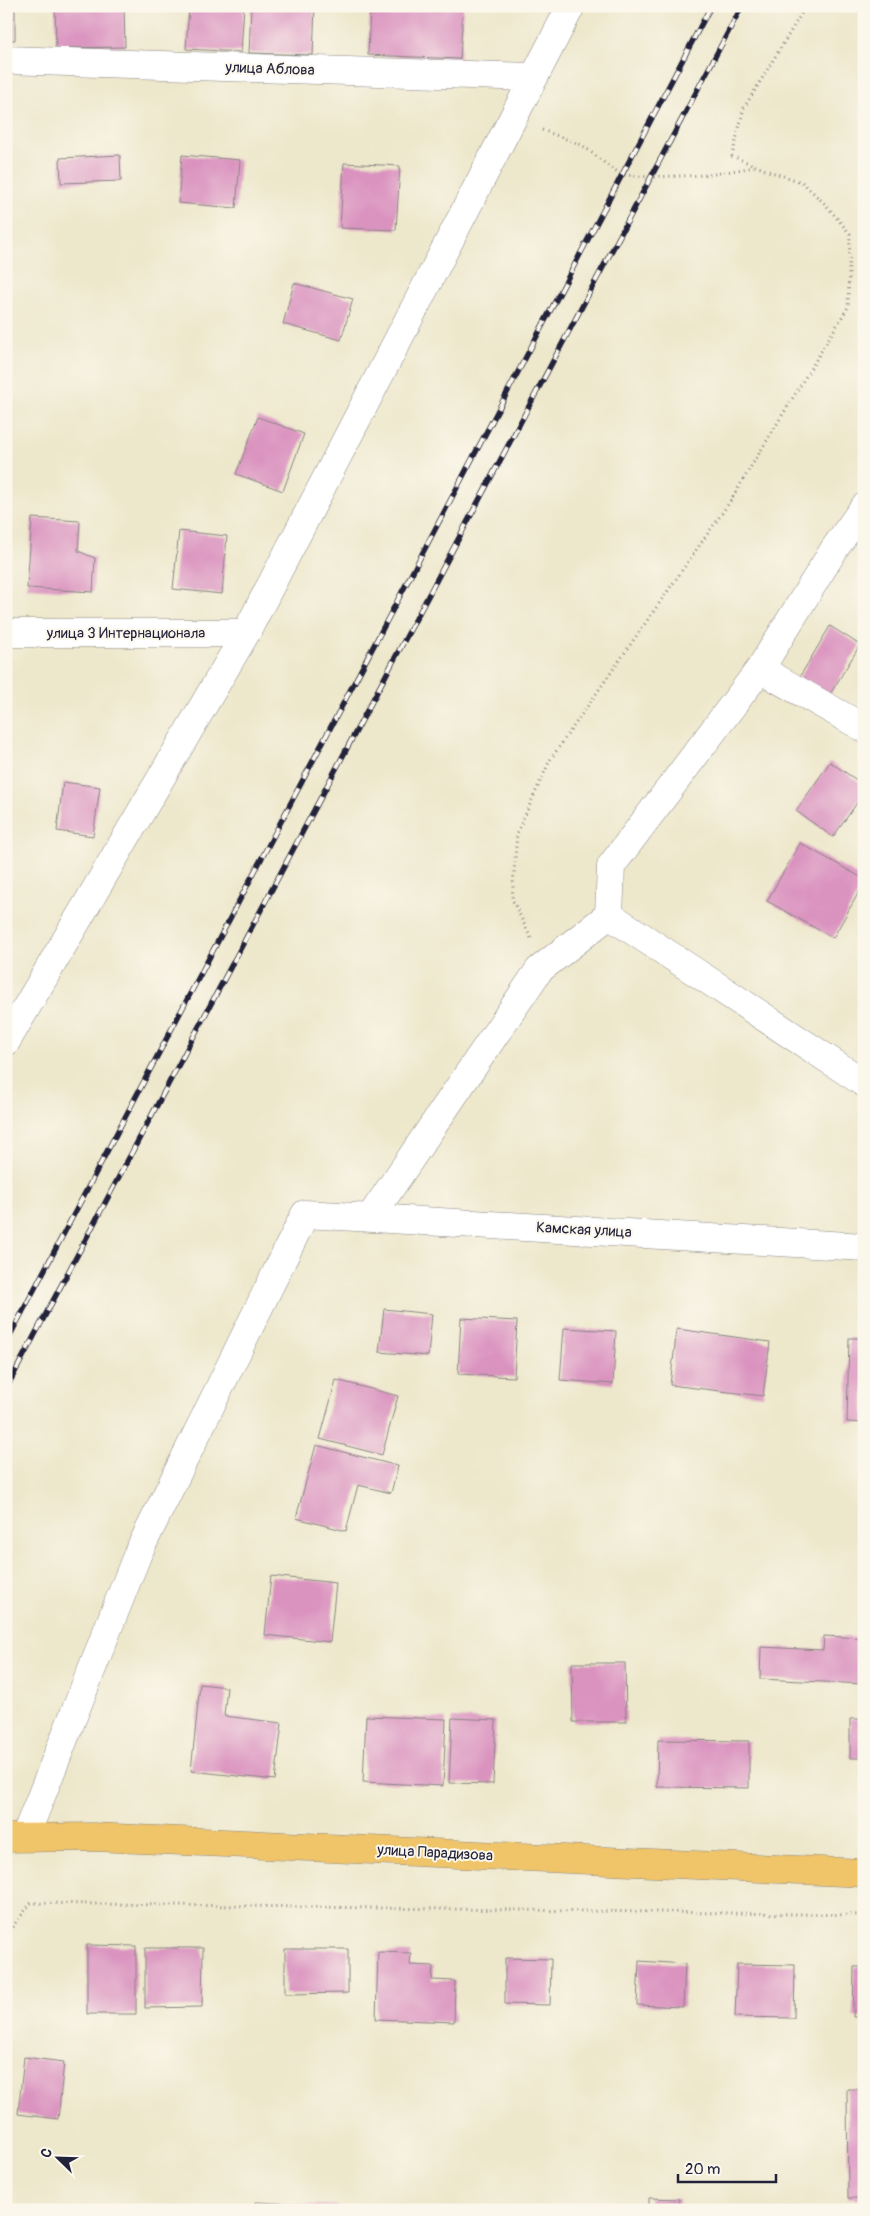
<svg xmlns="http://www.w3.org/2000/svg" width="870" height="2216" font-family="Pangolin,sans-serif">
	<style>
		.building { fill: #da93bf }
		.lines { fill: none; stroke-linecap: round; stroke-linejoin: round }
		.minor-casing { stroke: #888483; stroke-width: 29 }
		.highway-casing { stroke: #888483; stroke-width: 29 }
		.path { stroke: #888483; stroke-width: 3; stroke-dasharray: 1 4; stroke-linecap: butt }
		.minor { stroke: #fff; stroke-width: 28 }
		.highway { stroke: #f0c469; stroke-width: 28 }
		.rail-casing { stroke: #22223b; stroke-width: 5.5 }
		.rail { stroke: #fbf7ec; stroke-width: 4; stroke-dasharray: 11; stroke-linecap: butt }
		.labels { text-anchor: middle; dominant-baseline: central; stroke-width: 4; stroke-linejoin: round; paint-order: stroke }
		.street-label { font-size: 15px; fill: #22223b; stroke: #fbf7ec }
	</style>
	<rect width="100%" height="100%" fill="#fbf7ec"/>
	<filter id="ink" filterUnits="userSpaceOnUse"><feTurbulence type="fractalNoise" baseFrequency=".02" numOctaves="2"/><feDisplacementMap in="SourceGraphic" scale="10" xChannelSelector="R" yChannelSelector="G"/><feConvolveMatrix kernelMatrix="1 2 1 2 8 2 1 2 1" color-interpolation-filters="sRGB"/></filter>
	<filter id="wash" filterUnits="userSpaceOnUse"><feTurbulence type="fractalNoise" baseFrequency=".0096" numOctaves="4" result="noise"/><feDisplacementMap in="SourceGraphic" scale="20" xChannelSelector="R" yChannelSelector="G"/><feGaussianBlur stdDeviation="1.12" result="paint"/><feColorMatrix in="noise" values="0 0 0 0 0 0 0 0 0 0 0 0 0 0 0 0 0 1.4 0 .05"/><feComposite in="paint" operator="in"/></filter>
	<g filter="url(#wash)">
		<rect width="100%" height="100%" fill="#ede7cb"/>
		<g id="blocks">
			<path class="building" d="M6,6h9v34h-9z
				M55,6h69l1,41 -69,1z
				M189,6h55l-3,46 -55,-3z
				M251,6h64l-2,49 -64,-2z
				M370,6l93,1 -3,52 -92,-4z
				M120,155l1,26 -60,2 -1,-25z
				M182,155l58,5 -4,48 -58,-5z
				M344,163l56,3 -4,64 -56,-2z
				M294,283l59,16 -12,41 -58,-16z
				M258,417l46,17 -21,57 -47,-17z
				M32,518l48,3 -2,30 17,7 -2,34 -66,-4z
				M179,531l48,5 -5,58 -49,-5z
				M830,626l30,19 -31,51 -30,-18z
				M830,762l34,23v8l-31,44 -37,-26z
				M63,782l37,5 -7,49 -36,-5z
				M800,843l64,36v4l-31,55 -66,-37z
				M384,1309l48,5 -4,42 -49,-4z
				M461,1318l56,3 -3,56 -56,-3z
				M564,1328l52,3 -3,53 -53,-4z
				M677,1329l93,13 -7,54 -93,-11z
				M849,1338h15v85l-17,-1z
				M336,1380l62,16 -16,59 -62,-16z
				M316,1445l82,21 -7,27 -33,-8 -12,46 -50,-13z
				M271,1576l65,7 -6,59 -65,-7z
				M824,1636l40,2v46l-104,-5 1,-32 62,3z
				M572,1663h53l1,59h-53z
				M200,1684l27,3 -3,29 58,7 -7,57 -84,-9z
				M366,1716l80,3 -3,67 -80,-4z
				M452,1718l44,2 -3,64 -44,-1z
				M850,1719h14v39h-14z
				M658,1740l91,1v47l-92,-1z
				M87,1945l49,1v68h-49z
				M145,1948h58l-1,59 -57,1z
				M285,1949h63v44l-63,1z
				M378,1952l33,1 -1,12 23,1 -1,14 23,1 -1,41 -78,-3z
				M505,1958l46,1 -1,46 -45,-1z
				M639,1961l46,3 -2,43 -46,-2z
				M737,1964l58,1 -1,53 -59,-1z
				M854,1967h10v50h-11z
				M24,2057l40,5 -6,57 -40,-5z
				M847,2089h17v109h-16z
				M649,2198l30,1v11h-30z
				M255,2202l82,4 -1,4h-81z"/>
		</g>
	</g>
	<g filter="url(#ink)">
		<use href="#blocks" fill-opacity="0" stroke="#888483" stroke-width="1"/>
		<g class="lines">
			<defs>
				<path id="minor" d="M6,60l527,17
					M6,633h240
					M760,669l104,59
					M609,915l2,-49 149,-197 75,-121 29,-41
					M6,1042l240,-409 325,-627
					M370,1218l169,-248 70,-55 255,168
					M25,1837l113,-284 167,-339 559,33"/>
				<path id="highway" d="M6,1838l88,-1 770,36"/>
			</defs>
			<use href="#minor" class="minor-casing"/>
			<use href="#highway" class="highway-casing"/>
			<path class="path" d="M542,130l40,15 29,23 12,7 28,2 58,-2 45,-8
				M531,938l-19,-39 5,-66 33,-73 179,-257 119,-196 2,-73 -24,-29 -24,-23 -34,-11 -36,-15 12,-48 62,-102
				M6,1935l25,-32 833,12"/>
			<use href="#minor" class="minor"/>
			<use href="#highway" class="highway"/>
			<defs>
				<path id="rail" d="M6,1343l705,-1337
					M6,1389l736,-1383"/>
			</defs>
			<use href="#rail" class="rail-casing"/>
			<use href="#rail" class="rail"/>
		</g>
	</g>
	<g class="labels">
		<g class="street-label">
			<text transform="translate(270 69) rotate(2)">улица Аблова</text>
			<text x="126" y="633">улица 3 Интернационала</text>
			<text transform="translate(584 1230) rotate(3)">Камская улица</text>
			<text transform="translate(435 1853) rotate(3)">улица Парадизова</text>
		</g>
	</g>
	<rect width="870" height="2216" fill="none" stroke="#fbf7ec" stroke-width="25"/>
	<g transform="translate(58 2158) rotate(293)" stroke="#fbf7ec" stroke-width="4" paint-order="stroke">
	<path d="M0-4L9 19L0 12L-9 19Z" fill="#22223b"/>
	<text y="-8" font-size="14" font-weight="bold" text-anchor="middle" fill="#22223b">С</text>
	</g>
	<path d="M678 2174v8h98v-8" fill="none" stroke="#22223b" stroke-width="2.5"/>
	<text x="685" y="2174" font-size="15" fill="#22223b" stroke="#fbf7ec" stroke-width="4" paint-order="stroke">20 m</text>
</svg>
